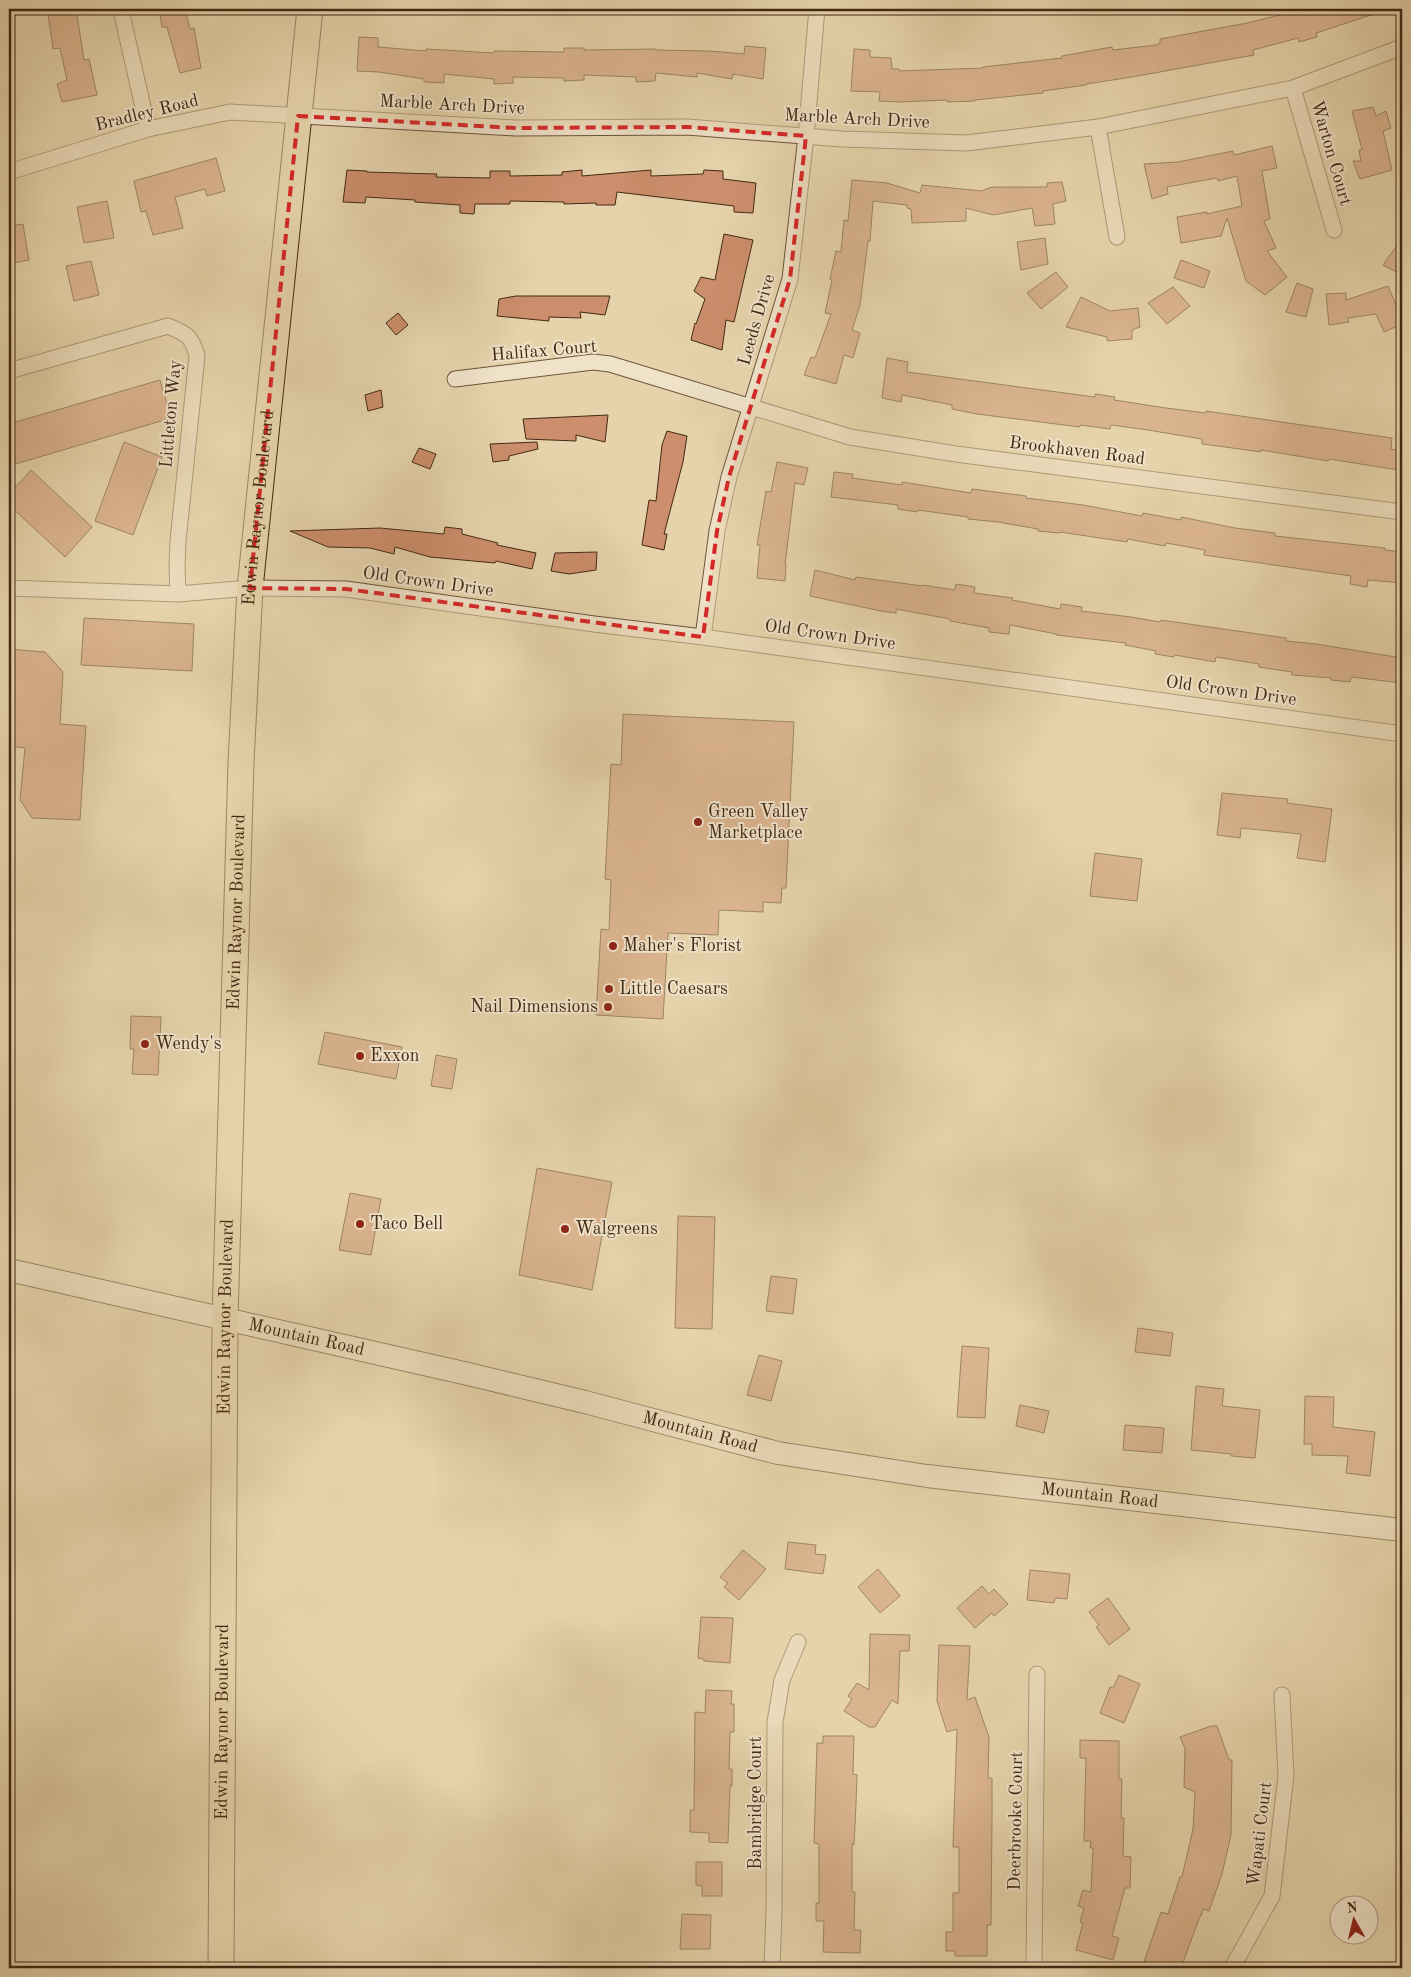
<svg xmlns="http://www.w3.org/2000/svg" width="1411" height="1977" font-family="'Old Standard TT',serif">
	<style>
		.building { fill: #cc8e6c; stroke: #422914 }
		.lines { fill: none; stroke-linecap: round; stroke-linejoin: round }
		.minor-casing { stroke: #6b543a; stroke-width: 17 }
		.secondary-casing { stroke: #422914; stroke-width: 24 }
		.primary-casing { stroke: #422914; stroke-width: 27 }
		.minor { stroke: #efe2c9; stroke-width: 15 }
		.secondary { stroke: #efe2c9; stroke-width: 22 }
		.primary { stroke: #e6d3ac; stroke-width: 25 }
		.marked { fill: none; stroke: #d62828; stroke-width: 4; stroke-dasharray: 10 6; stroke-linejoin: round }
		.poi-dot { fill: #8f2418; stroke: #efe2c9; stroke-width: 2 }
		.labels { text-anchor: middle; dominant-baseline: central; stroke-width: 4; stroke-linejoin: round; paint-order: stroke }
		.street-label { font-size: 18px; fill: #422914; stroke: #efe2c9 }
		.poi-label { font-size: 18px; fill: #422914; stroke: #efe2c9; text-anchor: start }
	</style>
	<rect width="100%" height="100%" fill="#e6d3ac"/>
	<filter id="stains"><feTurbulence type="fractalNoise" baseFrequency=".004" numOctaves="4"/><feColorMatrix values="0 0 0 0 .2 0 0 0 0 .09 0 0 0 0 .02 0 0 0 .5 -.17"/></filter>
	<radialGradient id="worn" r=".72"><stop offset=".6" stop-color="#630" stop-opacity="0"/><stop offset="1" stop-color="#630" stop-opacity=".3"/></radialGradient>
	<path class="building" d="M52,9h24l8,51 5,-1 8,36 -35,7 -5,-18 10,-4 -7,-32 -7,1 -5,-35z
		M159,9h26l5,20 4,-1 7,40 -21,5 -13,-46h-5z
		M1296,9h84v3l-64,21 1,4 -18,5 -1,-4 -45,12 1,5 -122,22 -46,7v1l-43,6v2l-68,7v1l-28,1v-2l-47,2 -21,-1 1,-9 -29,-1 3,-42 16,1v7l21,1 1,11h7v2l84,-3v-1l79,-9v-2l50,-9 1,3 43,-5 4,-2v-4l87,-16 49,-12z
		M359,37l19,1v9l48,4v-2l68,4v-2l70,1v-4h20v2l72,-1v1l53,1 35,3 1,-8 21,2 -3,31 -30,-5 -1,5 -35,-6v4l-41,-4 -1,8 -19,1v-5l-52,-2v5l-20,1v-3l-51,-1v6l-19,1v-5l-50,-5v9l-20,-1v-3l-45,-7 -22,-1z
		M1373,107l3,9 10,-5 5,17 -8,3 9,39 -32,9 -7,-18h8l-2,-11h3l-10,-39z
		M1272,146l5,22 -15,3 8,48 -6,2 12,27 -9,3 20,26 -22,18 -19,-14 -19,-63 -6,18 -40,7 -4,-26 30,-5v2l35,-8 -5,-30 -19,5 -1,-3 -50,9 1,7 -16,5 -8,-35 34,-2 55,-11 1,4z
		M216,158l9,33 -18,5 -2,-7 -30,8 8,31 -30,7 -7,-24 -5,1 -7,-31z
		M347,170l20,1v1l70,2 -1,3 54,1v-7h20v5l52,-1v-3l20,-2v6l69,-6v6l52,-2 1,-4 19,1v8l33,4 -3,30 -19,-1v-6l-117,-14 -2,13h-19v-2l-32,1v-2l-54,-1v3h-35l-1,10 -14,-1v-8l-45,-3v-2l-49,-3 -1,6 -22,-1z
		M852,180l35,3 33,10 2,-8 59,6 11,-4h55v-4l15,-1 4,19 -13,3 2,20 -20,2 -3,-18 -39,7 -27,-7v13l-54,2 -1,-14 -4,-1v-3l-34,-4 -3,40h-2l-8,64 -8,25 8,3 -7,25 -9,-3 -8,29 -32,-9 7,-18 4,1 16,-44 -6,-1 7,-33 -2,-1 6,-28 5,1 3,-32 4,1z
		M107,201l7,37 -30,5 -7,-36z
		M23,224l6,36 -20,4v-38z
		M724,234l29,6 -19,82 -8,-2 -4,30 -31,-10 4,-17 1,1 9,-25 -11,-8 7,-14 14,3z
		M1045,238l3,26 -27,6 -4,-28z
		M1402,238v37l-19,-10z
		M1181,260l29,11 -6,17 -30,-10z
		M91,261l8,34 -25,6 -8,-35z
		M1056,272l12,15 -27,22 -14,-16z
		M1297,283l16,6 -7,28 -20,-5z
		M1388,286l14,33v5l-18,8 -8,-18 -28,4 1,4 -20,3 -3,-31 20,-1v7z
		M1173,287l17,19 -23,18 -19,-21z
		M516,296h94l-5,19 -25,-3 1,6 -32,-1v4l-52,-5 2,-17z
		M1081,297l29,14 28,-3 2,19 -8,3v9l-25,2v-4l-41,-10z
		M398,313l10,12 -12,10 -10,-12z
		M887,358l21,4 -1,10 188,25v-3l20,3 -1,3 52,8 40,5v-2l186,27 -1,11 9,2 -2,19 -69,-11 -1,2 -67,-11v2l-43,-6 -16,-2v-5l-54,-9 -37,-5 -1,4 -30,-4v2l-103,-13 -25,-5v-4l-50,-10 -1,7 -19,-4z
		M160,380l11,38 -162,48v-42z
		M381,390l2,17 -15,4 -3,-16z
		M608,415l-3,27 -29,-7v6l-50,-2 -3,-20z
		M667,431l20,5 -4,26 -19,72h3l-3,16 -22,-5 7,-45 7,1 6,-56z
		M124,442l38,15 -29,78 -38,-14z
		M537,442l1,7 -29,7v4l-16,2 -3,-18z
		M419,448l17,6 -6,15 -18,-7z
		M777,462l31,6 -4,17 -9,-2 -10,82h1l-1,16 -28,-3 3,-33h-3l9,-54 5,1z
		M31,470l61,57 -27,30 -56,-52v-11z
		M834,472l19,2 -1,4 50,7v-3l69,11 1,-4 54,7v2l57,7 59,11 1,-3 38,7v-3l54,11 40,5v3l110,12v2l17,2v31l-34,-3 -1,7 -17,-3 1,-8 -147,-21 1,-5 -39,-7 -1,3 -37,-7 -1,3 -67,-10 -1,1 -21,-2v-2l-40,-7 -30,-3v-2l-50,-7 -1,2 -19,-3v-4l-67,-8z
		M445,527l17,2v5l36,9 -1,2 39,8 -4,16 -36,-8 -1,2 -65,-6 -35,-10 -1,7 -24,-6 -42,-1 -38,-16 90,-3 64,6z
		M597,552l-1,18 -27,4 -18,-3 4,-18z
		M815,570l40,10 1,-3 67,9v-1l32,5 1,-6 19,3 -1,6 39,5 -1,2 48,9 1,-5 21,3 -1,4 50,6 29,5 1,-2 125,18v3l30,3 86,14v25l-51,-6 -1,5 -19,-2v-2l-39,-3v-3l-33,-5v-3l-43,-7 -1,5 -40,-7 -1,2 -19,-3 1,-3 -31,-6 1,-2 -70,-8v-1l-46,-9 -1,9 -20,-2v-4l-39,-7v-2l-54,-10v4l-15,-2 -71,-15z
		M84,618l110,6 -2,47 -111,-6z
		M9,649l36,3 18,20 -3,52 26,2 -6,94 -48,-2 -12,-18 5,-52 -16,-2z
		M623,714l171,8 -8,166h-4l-1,15 -18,-1v10l-44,-2 -1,25 -50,-2 -5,86 -67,-4 5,-86 8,1 2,-50 -6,-1 6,-115 10,1z
		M1222,793l66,6 -1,4 45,6 -7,53 -28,-4 4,-24 -60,-6 -1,10 -23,-3z
		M1095,853l47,6 -5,42 -47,-5z
		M131,1016l30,1 -3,58 -26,-1 2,-25h-4z
		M325,1032l77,15 -6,32 -78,-15z
		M436,1055l21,4 -5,30 -21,-3z
		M537,1168l75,14 -20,108 -73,-15z
		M350,1193l31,6 -10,56 -32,-5z
		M678,1216l37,1 -3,112 -37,-1z
		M771,1276l26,3 -4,35 -27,-3z
		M1138,1328l35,5 -3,23 -35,-4z
		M962,1346l27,2 -4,70 -28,-1z
		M759,1355l23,6 -11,40 -24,-6z
		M1196,1386l28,3 -2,17 38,4 -5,48 -24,-2v-2l-40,-4z
		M1305,1396l29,1 -1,30 42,5 -5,44 -24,-3 2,-17 -36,-1v-11h-8z
		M1020,1405l29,6 -5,22 -28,-7z
		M1125,1425l39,3 -2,25 -39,-3z
		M788,1542l28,3 -1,9 11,1 -3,19 -38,-5z
		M743,1550l23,19 -27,31 -15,-13 4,-4 -8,-6z
		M878,1569l22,27 -20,17 -22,-26z
		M1030,1570l40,4 -3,25 -12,-1 -1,5 -27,-3z
		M982,1586l7,8 5,-5 14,15 -14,12 -2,-3 -17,15 -18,-20z
		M1108,1598l22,31 -21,16 -13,-18 3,-2 -10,-13z
		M701,1617l32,1 -3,45 -26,-2v-2l-6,-1z
		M870,1634l40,1 -1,16h-9l-2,53 -6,-4 -17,27h-6l-25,-16 8,-12 -4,-3 9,-13 12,7z
		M939,1645l31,1 -3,54 8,-3 14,40 -1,41h4v40l-1,107h-4v31h-32v-5h-9v-19h7v-39h6v-46h-6l4,-118 -10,3 -10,-31z
		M1119,1675l21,9 -16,39 -24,-10 10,-26 3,1z
		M706,1690l26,1 -1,13h3v28h-4l-1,37h3v17h-2l-2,57 -19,-1v-9l-19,-1v-22h4l1,-98 10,1z
		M1211,1726h6l12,34h3l-1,75 -9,39 -13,37 -6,-2 -2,7h-1l-19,52h-39l19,-56 7,2 12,-37h2l11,-48 2,-37 -11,-5 1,-39 -5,-11z
		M823,1736h31l-1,38 4,1 -1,29 -2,41 -2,-1v48h3l-1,38h7l-1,23 -37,-1 1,-31h-8v-18h3v-59l-5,-1 3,-100h6z
		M1080,1740l39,1v38h3l-1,39h3l-1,38 8,1 -1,31h-5l-13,48 7,2 -6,22 -37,-10 7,-27 -3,-1 4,-14 -6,-2 5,-16 8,2 2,-44h-3l1,-7h-7l2,-83h-6z
		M696,1862h26v34h-20v-10l-6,-1z
		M682,1914l29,1 -1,34h-30z"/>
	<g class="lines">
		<defs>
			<path id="minor" d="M122,9v6l26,114
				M1293,88l41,142
				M1098,127l19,110
				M9,172l139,-43 82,-17 285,16 172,-1 155,12 124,4 132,-16 195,-39 109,-41
				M9,371l159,-45c19,8 24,10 29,30l-19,185 -1,25 1,28
				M455,379l138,-17 17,2 240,73 106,17 446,58
				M9,588l169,6 72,-6 96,1 248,35 109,13 699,97
				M703,637l14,-106 12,-54 61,-198 16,-143 11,-127
				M772,1968l2,-57 1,-189 7,-42 16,-38
				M1034,1968l3,-294
				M1232,1968l40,-72 14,-120 -4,-81"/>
			<g id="secondary">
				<path id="s1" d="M9,1270l459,104 117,28 193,51 149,23 475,54"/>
			</g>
			<g id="primary">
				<path id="s2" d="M221,1968l4,-648 16,-558 9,-174 60,-579"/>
			</g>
		</defs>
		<use href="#minor" class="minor-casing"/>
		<use href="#secondary" class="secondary-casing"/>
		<use href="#primary" class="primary-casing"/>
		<use href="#minor" class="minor"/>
		<use href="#secondary" class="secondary"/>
		<use href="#primary" class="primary"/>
	</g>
	<path d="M0 0H1411V1977H0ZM298,116l217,12 172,-1 119,9 -16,143 -61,198 -12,54 -14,106 -357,-48 -96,-1z" fill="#e6d3ac" fill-opacity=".55" fill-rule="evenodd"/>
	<path class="marked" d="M298,116l217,12 172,-1 119,9 -16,143 -61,198 -12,54 -14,106 -357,-48 -96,-1z"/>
	<g class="poi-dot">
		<circle cx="698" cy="822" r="5"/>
		<circle cx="613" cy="946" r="5"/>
		<circle cx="609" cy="989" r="5"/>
		<circle cx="608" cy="1007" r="5"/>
		<circle cx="145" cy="1044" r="5"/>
		<circle cx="360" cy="1056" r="5"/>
		<circle cx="360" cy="1224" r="5"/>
		<circle cx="565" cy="1229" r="5"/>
	</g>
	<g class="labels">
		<g class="street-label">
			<text transform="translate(452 105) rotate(3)">Marble Arch Drive</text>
			<text transform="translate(147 113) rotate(-14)">Bradley Road</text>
			<text transform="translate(857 119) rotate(3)">Marble Arch Drive</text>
			<text transform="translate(1331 153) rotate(74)">Warton Court</text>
			<text transform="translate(757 320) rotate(-74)">Leeds Drive</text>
			<text transform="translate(544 351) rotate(-5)">Halifax Court</text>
			<text transform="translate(171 414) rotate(-85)">Littleton Way</text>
			<text transform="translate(1077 451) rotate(7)">Brookhaven Road</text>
			<text stroke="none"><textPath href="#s2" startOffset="1461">Edwin Raynor Boulevard</textPath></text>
			<text transform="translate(428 582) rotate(8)">Old Crown Drive</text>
			<text transform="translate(830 635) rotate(8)">Old Crown Drive</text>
			<text transform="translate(1231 691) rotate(8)">Old Crown Drive</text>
			<text stroke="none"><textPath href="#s2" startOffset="1056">Edwin Raynor Boulevard</textPath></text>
			<text stroke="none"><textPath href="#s2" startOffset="651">Edwin Raynor Boulevard</textPath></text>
			<text stroke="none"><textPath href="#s1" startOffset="305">Mountain Road</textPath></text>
			<text stroke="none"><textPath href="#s1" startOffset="710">Mountain Road</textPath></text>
			<text stroke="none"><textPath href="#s1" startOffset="1115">Mountain Road</textPath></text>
			<text stroke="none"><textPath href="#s2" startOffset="246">Edwin Raynor Boulevard</textPath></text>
			<text transform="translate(756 1803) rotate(-90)">Bambridge Court</text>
			<text transform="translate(1016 1821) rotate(-89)">Deerbrooke Court</text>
			<text transform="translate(1260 1834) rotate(-83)">Wapati Court</text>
		</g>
		<g class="poi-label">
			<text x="708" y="812">Green Valley<tspan x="708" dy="21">Marketplace</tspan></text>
			<text x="623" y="946">Maher's Florist</text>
			<text x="619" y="989">Little Caesars</text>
			<text x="598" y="1007" text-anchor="end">Nail Dimensions</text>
			<text x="155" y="1044">Wendy's</text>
			<text x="370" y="1056">Exxon</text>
			<text x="370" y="1224">Taco Bell</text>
			<text x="575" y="1229">Walgreens</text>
		</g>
	</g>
	<rect width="1411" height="1977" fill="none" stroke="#e6d3ac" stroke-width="30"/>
	<rect x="10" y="10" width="1391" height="1957" fill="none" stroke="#422914" stroke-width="2.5"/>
	<rect x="15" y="15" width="1381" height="1947" fill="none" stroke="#422914"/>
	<g transform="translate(1354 1920) rotate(352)"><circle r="24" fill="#efe2c9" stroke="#aa9881"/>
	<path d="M0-4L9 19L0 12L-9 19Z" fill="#8f2418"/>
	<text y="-8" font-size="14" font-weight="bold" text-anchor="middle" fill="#422914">N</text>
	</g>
	<rect width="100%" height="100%" filter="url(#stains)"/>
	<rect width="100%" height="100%" fill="url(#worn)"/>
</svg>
